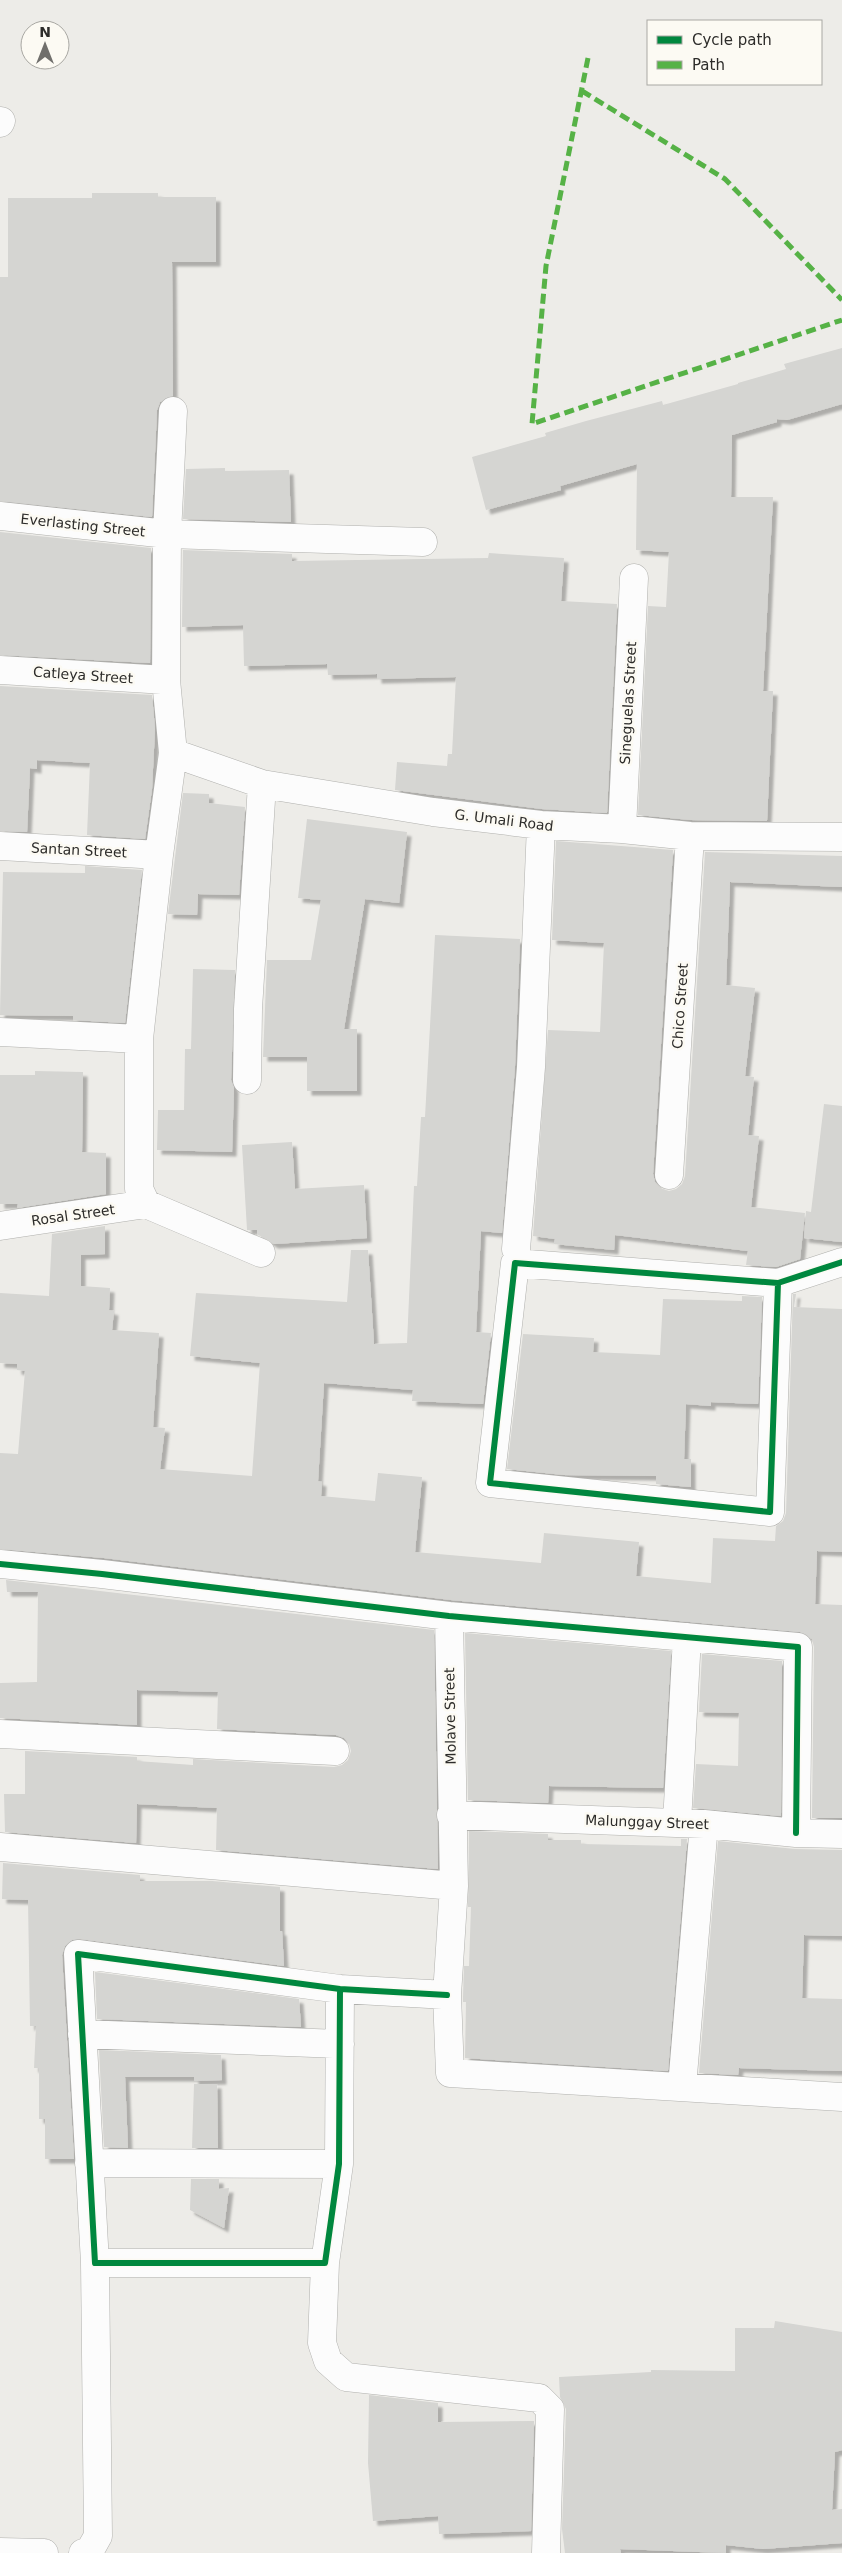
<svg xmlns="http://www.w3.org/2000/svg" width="842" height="2553" font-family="'DejaVu Sans',sans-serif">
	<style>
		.building { fill: #d5d5d2; filter: url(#shadow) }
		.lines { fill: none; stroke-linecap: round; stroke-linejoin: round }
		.minor-casing { stroke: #b0b0ad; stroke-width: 29 }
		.minor { stroke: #fcfcfc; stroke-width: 28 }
		.quiet { stroke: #56b246; stroke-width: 5; stroke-dasharray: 10 5; stroke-linecap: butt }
		.cycleway-casing { stroke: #fcfaf3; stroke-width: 9 }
		.cycleway { stroke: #00873e; stroke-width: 6 }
		.labels { text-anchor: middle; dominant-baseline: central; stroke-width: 5; stroke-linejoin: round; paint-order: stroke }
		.street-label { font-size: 14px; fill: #2d2c2a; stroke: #fcfaf3 }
	</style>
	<defs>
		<filter id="shadow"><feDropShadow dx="4.5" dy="4.5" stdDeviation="1" flood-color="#0004"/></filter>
	</defs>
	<rect width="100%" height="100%" fill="#edece8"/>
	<path class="building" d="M92,193h66v4h58v65h-44l1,134 -13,6 -3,8 -5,107 -152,-16v-224h8v-79h84z
		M842,348v56l-55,16 -10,-1v3l-45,13 -1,62h42l-10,194h10l-6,130 -76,-1 -53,-5 10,-209 18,1 3,-55 -33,-2 1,-86 -77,22 1,4 -75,20 -14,-53 74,-21 -1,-3 41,-12 76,-20 1,4 75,-21v-1l48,-14 -2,-5z
		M225,468v3l64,-1 2,52 -108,-3 3,-50z
		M0,532l151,16 -1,115 -150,-8z
		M183,550l109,4v7l196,-3 1,-5 75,5 -3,43 56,3 -10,209 -65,-4 -147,-19 2,-28 50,4 1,-12h4l4,-77 -79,2v-5l-49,1 -1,-11 -83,2 -1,-41 -61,2z
		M0,686l152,9 3,34 -3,60 -7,50 -58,-4 3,-72 -53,-3v9l-7,-1 -3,64 -27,-1z
		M183,793l26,1v9l36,4 -6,88 -41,-1 -1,21 -29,-1z
		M307,819l100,13 -8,71 -34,-4 -21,130h13v62h-50v-34h-44l4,-97h44l10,-60 -23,-2z
		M556,841l117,9 -20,324 2,8 5,6 9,3 7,-2 6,-5 3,-8 20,-324 137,4v31l-112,-5 -4,103 29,3 -10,88 9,1 -6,58 11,1 -8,71 54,6 -5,46 -24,8 -30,-2 2,-14 -133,-16 -1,15 -60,-6 1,-5 -22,-3 15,-206 52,2 4,-89 -52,-3z
		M85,866l57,4 -17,153 -52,-3v-4l-73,-1 3,-143 82,1z
		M435,935l85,4 -5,127 -13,167 -21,-2 -5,101 15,1 -8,71 -71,-3 1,-11 -89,-7 -6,98 4,1 -1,14 54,5 3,-28 44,4 -7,75 126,11 3,-30 95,9 -3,34 75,7 2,-45 62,3 1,-15 7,-5 3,-8 7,-219h3l-2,13 48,2v243l-25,-1 -2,53 27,1v213h-30l2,-171 -2,-8 -12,-7 -349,-32 -347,-42 -104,-9v-96l18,1 7,-83 -8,-1v-6l-17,-1v-70l49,3 3,-62 53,-8v28l-24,1v31l29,2 -1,22 5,1 -2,19 47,3 -6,94 12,1 -5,41 92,7 8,-113 -70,-7 6,-63 151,9 4,-52h17l6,94 33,-1 7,-157h3l4,-69h4z
		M193,969l42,1 -4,110 3,8 -2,64 -75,-2 1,-40h26l1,-61h6z
		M35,1071l48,1 -1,80 24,1v41l-89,14 1,-4h-18v-129h35z
		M824,1104l18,2v136l-38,-4 2,-27 5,1z
		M292,1142l3,47 69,-4 3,53 -93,6 -17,-10v-4h-10l-5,-85z
		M742,1296l20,1 -4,107 -47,-2v4l-25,-2 -2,55h7v28l-35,-3v-8l-92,-1 -57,-6 16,-135 71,4 -1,14 67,3 3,-56 79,2z
		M6,1580l428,50 4,239 -222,-19 1,-42 -80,-4 -1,39 -131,-11 -1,-38h21v-43l112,6v4l56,4v-6l141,8 8,-2 6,-5 3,-9 -2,-8 -5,-5 -8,-3 -119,-6 1,-37 -81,-2v35l-137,-7v-35l37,-1 1,-90h-31z
		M465,1633l206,18 -8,137 -114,-2 -1,17 -80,-3z
		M702,1654l80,7 -1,155 -88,-8 3,-44 42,2 1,-53 -40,-1z
		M469,1831l79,3v6h33v4l100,2v-7h6l-19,232 -203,-13 1,-56h-3v-5l1,-31h5l2,-59h-3z
		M718,1841l77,8 47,1v86l-38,-1 -2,63 40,1v72l-103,-3 -1,7 -39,-2z
		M3,1863l137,12v6h72l68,6v44h2l2,35 -204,-27 -8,1 -7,6 -3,9 12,204h-29v-40h-6v-51h-5l2,-42h-6l-2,-126 -26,-1z
		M95,1972l204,27 2,28 -204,-8z
		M99,2050l122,5 1,25 -28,1v-4h-69l3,71 -24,-1z
		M194,2084h23l1,64h-26z
		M191,2179h28v10l10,-1 -5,40 -34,-18z
		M775,2321l67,11v118l-7,2 -3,58 10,-1v34l-79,6 -37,-4v8l-106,-4 1,4h-56l-3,-24 4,-120 -6,-12 -1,-20 92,-5v-2l84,1v-43h39z
		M369,2395l69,8v19l96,-1 -3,110 -92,3 -1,-18 -65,5 -5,-58z"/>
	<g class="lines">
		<defs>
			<path id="minor" d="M0,123l1,-2
				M173,411l-6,123 -1,146 7,73 -14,102 -20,184v150l7,15 115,49
				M0,516l167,18 256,8
				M0,670l166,10
				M173,753l89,31 171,28 108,13 81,4 68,7 152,1
				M622,829l12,-251
				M0,846l159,9
				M0,1032l139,7
				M247,1080l1,-71 14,-225
				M669,1175l21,-339
				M0,1226l146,-22
				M516,1249l15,-182 10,-242
				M778,1283l-263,-20 -25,220 280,29 8,-229 64,-21
				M0,1564l102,10 347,42 349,31 -2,186
				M449,1616l5,270 -7,109 3,78 392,24
				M0,1734l335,17
				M451,1815l253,9 92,9 46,1
				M677,1823l10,-186
				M0,1847l454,39
				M340,1989l-1,175 -14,99h-230l-17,-309 262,35 107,6
				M82,2034l258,10
				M682,2087l22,-263
				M89,2163l250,1
				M325,2263l-3,80 6,18 18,16 193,21 11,11 -4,144
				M0,2552l44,1
				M83,2553l6,-1 9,-16 -3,-273"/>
		</defs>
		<use href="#minor" class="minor-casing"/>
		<use href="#minor" class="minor"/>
		<path class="quiet" d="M588,58l-42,208 -14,158 310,-104
			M582,91l143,88 117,121"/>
		<defs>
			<path id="cycleway" d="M778,1283l-263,-20 -25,220 280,29 8,-229 64,-21
				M0,1564l102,10 347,42 349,31 -2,186
				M340,1989l-1,175 -14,99h-230l-17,-309 262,35 107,6"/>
		</defs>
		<use href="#cycleway" class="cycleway-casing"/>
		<use href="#cycleway" class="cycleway"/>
	</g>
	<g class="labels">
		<g class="street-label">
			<text transform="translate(83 525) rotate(6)">Everlasting Street</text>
			<text transform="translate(83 675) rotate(4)">Catleya Street</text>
			<text transform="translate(628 703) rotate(-87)">Sineguelas Street</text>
			<text transform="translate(504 820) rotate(7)">G. Umali Road</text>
			<text transform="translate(79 850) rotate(3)">Santan Street</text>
			<text transform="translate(680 1006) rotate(-86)">Chico Street</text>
			<text transform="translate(73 1215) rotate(-8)">Rosal Street</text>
			<text transform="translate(450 1716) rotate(-91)">Molave Street</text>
			<text transform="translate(647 1822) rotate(2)">Malunggay Street</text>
		</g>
	</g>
	<rect x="647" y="20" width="175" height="65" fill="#fcfaf3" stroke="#a9a8a3"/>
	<rect x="657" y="36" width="25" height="8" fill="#00873e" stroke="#a9a8a3"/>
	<text x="692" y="45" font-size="15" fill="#2d2c2a">Cycle path</text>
	<rect x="657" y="61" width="25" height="8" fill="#56b246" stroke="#a9a8a3"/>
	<text x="692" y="70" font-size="15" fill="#2d2c2a">Path</text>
	<g transform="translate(45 45)"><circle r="24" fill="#fcfaf3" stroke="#a9a8a3"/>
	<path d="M0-4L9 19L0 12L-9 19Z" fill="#706f6c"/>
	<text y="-8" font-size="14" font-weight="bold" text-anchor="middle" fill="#2d2c2a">N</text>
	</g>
</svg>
